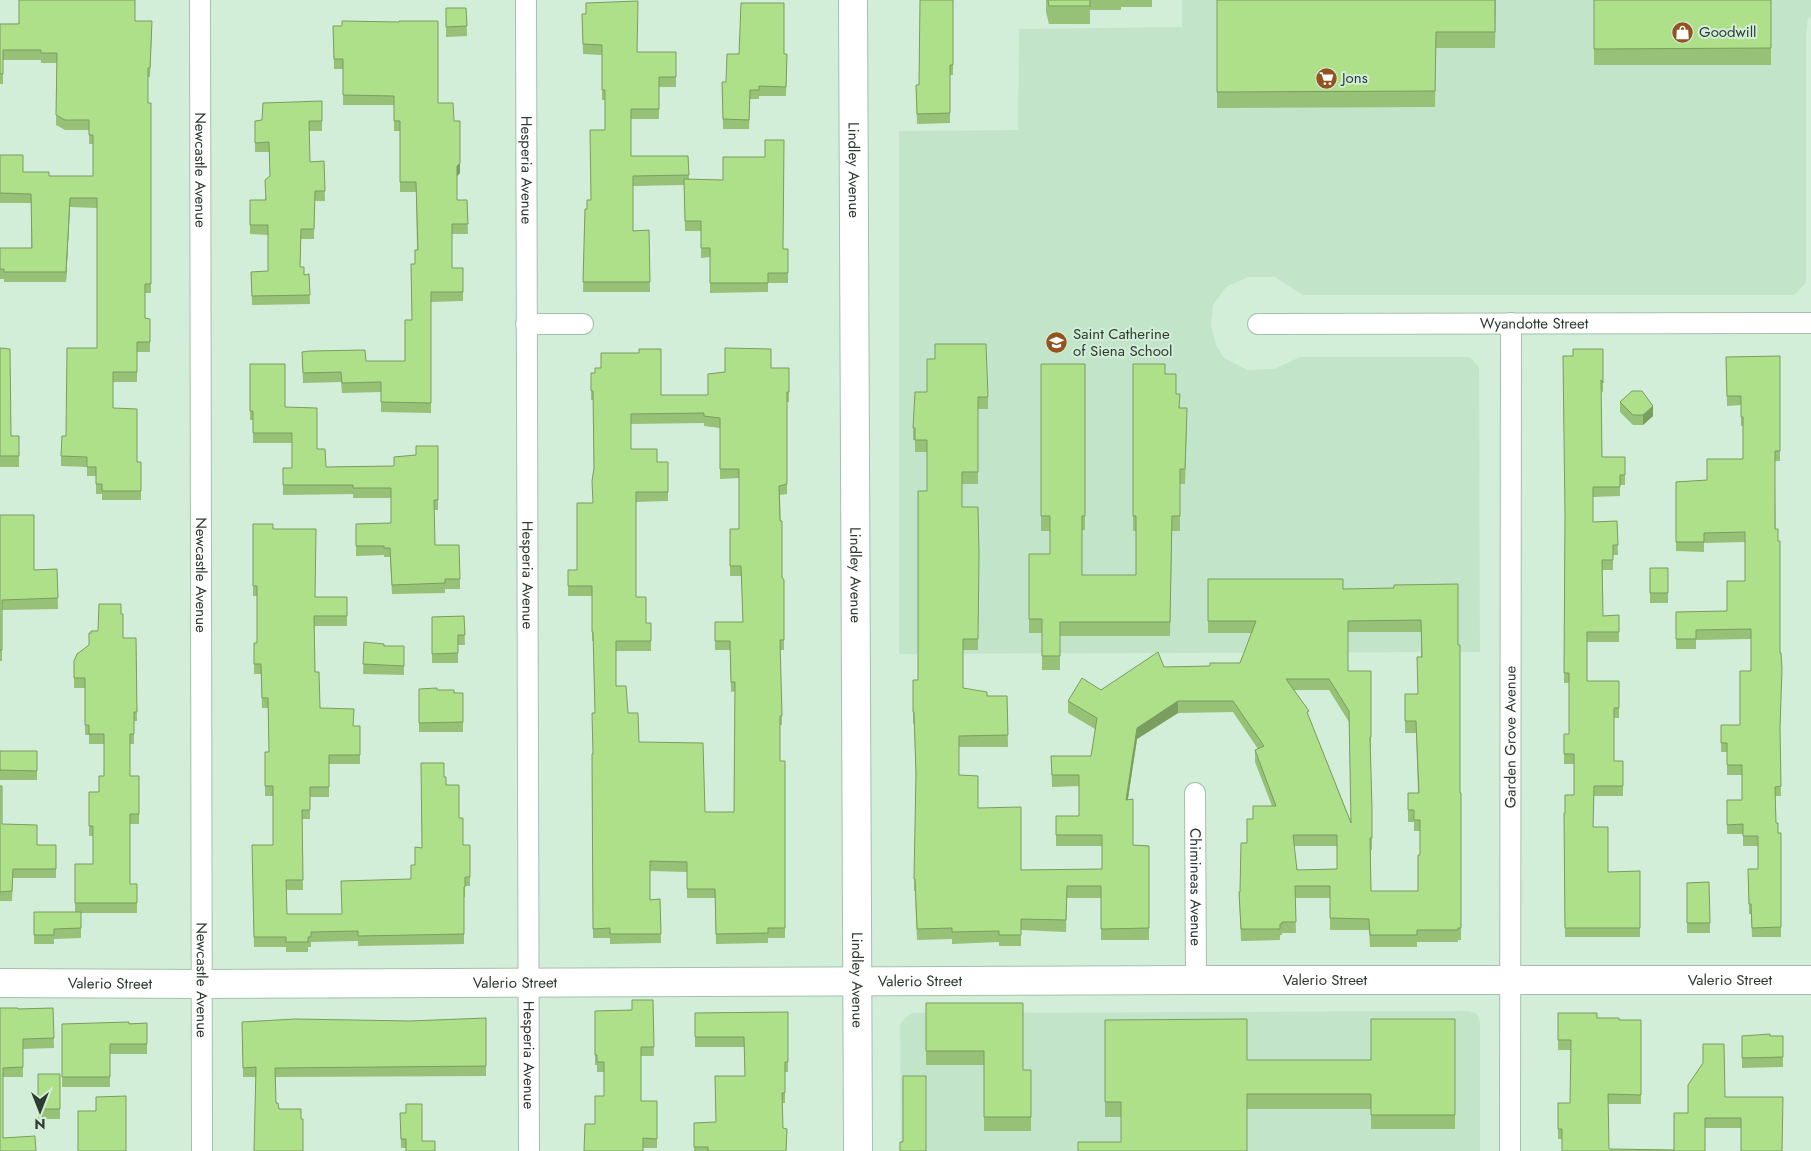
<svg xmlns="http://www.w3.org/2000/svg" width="1811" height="1151" font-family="Jost,sans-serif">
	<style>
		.built { fill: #c2e5ca }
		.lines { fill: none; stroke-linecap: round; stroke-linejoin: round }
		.street-casing { stroke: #a5c0ab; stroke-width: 22 }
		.secondary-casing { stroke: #a5c0ab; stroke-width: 30 }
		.street { stroke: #fff; stroke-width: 20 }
		.secondary { stroke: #fff; stroke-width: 28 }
		.wall { fill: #96c176; fill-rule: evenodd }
		.shaded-wall { fill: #7a9d60 }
		.building { fill: #aee089; stroke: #7a9d60; fill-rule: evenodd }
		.labels { text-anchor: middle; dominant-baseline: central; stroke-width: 4; stroke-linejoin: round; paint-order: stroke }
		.poi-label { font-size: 15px; fill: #2f3a31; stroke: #d2eed8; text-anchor: start }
		.street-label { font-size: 15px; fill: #2f3a31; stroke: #d2eed8 }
	</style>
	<rect width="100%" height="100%" fill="#d2eed8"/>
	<path class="built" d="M1182,0h629v16l-3,3 -2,14v250l-12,12h-491l-28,-18h-27l-22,10 -13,18 -2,21 5,19 8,13 23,12 27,-1 26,-12h170l9,10 1,285 -581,2v-523l119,-1 1,-101 163,-2z
		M1469,1011l8,3 3,8v129h-579l-1,-126 5,-7 8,-5z"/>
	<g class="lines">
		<defs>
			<g id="street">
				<path id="s1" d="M200,0l2,1151"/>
				<path id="s2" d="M526,0l3,1151"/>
				<path d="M526,324h57"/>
				<path id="s3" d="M1258,324l553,-1"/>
				<path id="s4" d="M1195,793l1,187"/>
				<path id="s5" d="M1510,1151l1,-828"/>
			</g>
			<g id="secondary">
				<path id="s6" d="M853,0l5,1151"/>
				<path id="s7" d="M0,983l201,1 995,-4h615"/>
			</g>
		</defs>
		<use href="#street" class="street-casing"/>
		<use href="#secondary" class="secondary-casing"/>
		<use href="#street" class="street"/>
		<use href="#secondary" class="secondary"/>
	</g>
	<path class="wall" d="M953,0v75h-3v48l-33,1 -1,-39h3z
		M1046,0h106v7h-31v3h-31v14h-41l-3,-12z
		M1217,0h279l-1,48h-59l-1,59 -218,1z
		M1594,0h177v65h-177z
		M446,8h20l1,28 -21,1z
		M582,14l55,38h39v35h-17v32h-28v37h57l1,23 94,70h5v34h-20v9l-58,1v-36l-9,1v-27h-16l-1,-46 -51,1v45l16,-1 1,62h-67l2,-83h2l4,-9 14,-70v-30h-3v-45l-19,-1z
		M135,21l17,10 -2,46h-2v26h3v190h-6v25l5,1v33h-13v30h-24v26l24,54h4v38h-39v-6h-6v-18h-9v-9l-26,-1v-10l5,-20 31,-88v-140l-27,-1 -4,75h-62v-3h-4v-31h31v-45h-31v-48l23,17 26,4h44v-32h-4v-14h-24l-9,-5 1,-62h-16v-3h-38v24h-3v-60z
		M333,26l105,77 16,18 6,52 -3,3v24h10l1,34h-16v34h11v33l-32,1v111l-50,-1v-20l-39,1 -1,-11 -38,1 -1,-31 64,9h39l7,-41 3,-56 2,-14 -1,-58h-16v-61h-6v-26h-51v-36h-9z
		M784,54h3l-1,42h-27v3h-9l-1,30h-26l-1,-47h4z
		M322,101v30h-13l1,31 14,-1 1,40h-10l-1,38h-13l-1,28 4,8 5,-1 1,30 -58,1 -1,-33 17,-1v-36l-18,-1v-34h15l5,-24 -1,-24h-14v-22l7,-10z
		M0,348l11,88h8v31h-19z
		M1603,349v44l-2,-3 1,67h23v28h-5v11l-27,1v25l24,-1 1,34h-5v15h-11l1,46 16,-1v27h-32v39h32v37h-5v43h9v35h-29l-1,31 15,45 32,-1v66h-75l-1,-124h1l9,-18v-31h-10v-30h5v-51h-5l1,-160z
		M1780,356v105h-5v28l6,307h-6l1,27 2,10h3v104h-29l-1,-23h-2l-1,-45h10v-23h-15v-12h-16v-34h15v-25h-15v-23h-6v-27h19l11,-54v-32l-55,1v9h-20v-37l51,-1 18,-30v-39l-41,1v9l-28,-1v-69l31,-2 36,-21v-33h-2v-21l-14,1 -1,-49z
		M935,359l53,38v12h-10v75h-16v23h16v143h-15v38l24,8h20l1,51h-49v28l19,33 43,62 81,-1v-23h-46v-30h23v-30l-27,1 -1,-31h40l4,-27 -27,-16v-12l96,-34 46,-1 30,-3 12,-30h-44v-54l135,10 51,-1 64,57 2,148h1v147h-3v2h-41v5h-47l-1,-17h-39v-32h-35l1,35h-14v2h-2v5l-39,1 -2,-49h1l7,-49 6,-24 19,-13 -17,-44v-12l3,-1 -25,-37 -55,1 -41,26 -9,60 5,46 16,1v94h-48v-42h-34l-1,34 -45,-2v16h-22v-4l-47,2v-5l-35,1 -2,-49h-1l2,-111 -2,-56h-1v-44h5l9,-189v-39h-12v-12h-2v-12l14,-36zM1348,632h73v25l-3,37h-13v39h11l2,60h-10v29h6v9h6v24l-2,36h-47v-41h1v-42l-2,-59h1v-78h-23zM1294,690h35l20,32 2,100 -42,-105zM1294,846h43v23l-40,1z
		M250,364l35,43 32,42 9,18 68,-1 22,-11 22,-9v64h-4l1,35 25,34v10h-15v4l-53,1 -2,-37h-6v-2l-28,1v-22l35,-11v-25h-38v-4l-70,1v-27h9v-25h-39v-23h-3z
		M1041,364h44v166h-3v45h54v-44h-3v-167l32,10 11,20 4,14 7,14 -2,62h-5v47h-8l-2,105h-110v34h-18v-37h-13v-79h21v-23h-9z
		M601,368l60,27h47l63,-27h18v34h-2v92l-7,1 2,82 2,3v70h-4l2,75h-2v36h5v177h-17v5l-52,1 -1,-46h-28v-26l-37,-1v29l10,-1 1,44 -51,1v-6h-17l-1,-184h1l2,-41 -2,-72h-1v-45h-24v-26h9l16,-67 1,-35 -1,-68h-2v-27h4zM704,423v3l16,2v51l19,-1v51h-9v47h11l2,46h-28v28h15l1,42 4,-1 -1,121h-29l-66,-70 -23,-56v-35h35v-28h-5l-10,-26v-95l32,-1v-39h-11l-26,-13v-25z
		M1620,402l33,14 -10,9h-10l-13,-13z
		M0,515l34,55 23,-1 1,40 -56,1v51h-2z
		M253,524l20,5 42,68h32v29h-33l1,46 5,36 33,18h7v38h-31v33h-19v22h-8l1,71h-17l1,24h55l69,-35 4,-14 7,-17 22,-71 15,41 4,27h7v41h-5v11h-1v47l-106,2v-5l-47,1v5h-3v5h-22v-5h-32l-2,-102h21v-49h-8v-44h4l-1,-44h-6l-1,-34h-7v-31h3v-47h-4z
		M1650,568h18v35h-18z
		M121,614l2,24h13l1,83h-3v23h-4v32h9v48h-9v60h7v29h-56v25l-27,1v5h-20v-32h41v-48h18v-28h-4v-44h10l5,-16v-32h-15v-9h-4v-47h-11v-27l15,-16 9,-14z
		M464,616l1,29h-7v18h-26v-46z
		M364,642l20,4h20v29l-41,-1z
		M419,689l35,4h9v39h-44z
		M0,751h37v29h-37z
		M0,786l2,38 35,21h19v33h-43l-1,23h-12z
		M1709,882l1,51h-23v-50z
		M653,1000l1,56h-13v45h16v47h-14l-48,-24 9,-28v-24h-7v-7h-2v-54l37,-1z
		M926,1003l97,67h8v61h-47v-66h-58z
		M0,1008l18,1 35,-1 1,40 -31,1v28h-20v61l-3,13z
		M788,1012v60h-3v31h-3l1,25 4,1 -1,22h-92v-28l22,-1 29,-46 -1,-29h-49v-34z
		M1558,1013l61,7h22v84h-33l1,45 65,1 14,-37 37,-16h58l-42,31h-36v23h-143v-12h-4v-36h12l1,-53h-13z
		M486,1018v58l-210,1v26l3,6 22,10 2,32 -48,-74h-12l-1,-55 168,-1z
		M1455,1019v110h-84v-20h-124l-126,33v-25h-16v-97l142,40h124z
		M147,1023v31h-37v33h-48v-63z
		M1742,1036h41v31l-41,1z
		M38,1074h22v45h-22z
		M400,1113h6v35h-5z"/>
	<path class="shaded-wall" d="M460,121v52l-3,3v-10z
		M70,198v9l-4,75v-10z
		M1653,406v10l-10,9v-10z
		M1178,701v12l-41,26 -11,72v-11l11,-72z"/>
	<path class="building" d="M19,0h116v21h17l-2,47h-2v35h3v181h-6v34l5,1v23h-13v30h-24v36l24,1v53h4v29h-39v-7h-6v-17h-9v-10l-26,-1 1,-20h4l1,-88h30v-150h-27l-4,74h-62v-3h-4v-21h32l-1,-54 -31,-1v-38h23v17h26v4h44v-41h-4v-15h-24l-9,-5 1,-62h-16v-3h-38v24h-3v-50h19z
		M920,0h33v65h-3v48l-33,1 -1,-29h3z
		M1048,0h42v6h-41z
		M1217,0h278v32h-59l-1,59 -218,1z
		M1594,0h177v48l-177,1z
		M638,1l-1,51h39v25h-17v32h-28v47h57l1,19 -56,1v55l16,-1 1,52h-67l2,-73h2v-9h4l-1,-70h15v-40h-3v-45l-19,-1 -1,-30h4v-11z
		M741,3h43v51h3l-1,33 -27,-1v4h-9l-1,30 -26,-1 -1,-37h4l1,-28h12z
		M446,8h20l1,18 -21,1z
		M342,21l57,1v-1h39v82h15l1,18h6v42l-3,3v34h10l1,24h-16v44h11v24h-32v111l-50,-1v-20l-39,1 -1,-11 -38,1 -1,-21 8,-1 55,-1 1,11h39v-41h7l-1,-56h4v-14h3l-2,-68h-16v-61h-6v-25l-51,-1v-36h-9l-1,-33h9z
		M322,101v20h-13l1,41 14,-1 1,30h-10l-1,38h-13l-1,38h4v8l5,-1 1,21 -58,1 -1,-24 17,-1v-46h-18v-25h16l-1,-20 5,-4 -1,-34 -14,1v-22l7,-1 1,-17z
		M765,140h19l-1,109h5v24h-20v10h-58v-35h-9v-27h-16l-1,-42 39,1v-23h42z
		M935,344h51l2,53h-10v75h-16v35h16l1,47 -1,85h-15v49l24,4v4h20l1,39 -49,1v39l19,1v32l43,-1v63l81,-1v-34h-46v-19h23v-41h-27l-1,-19h40l6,-38 -29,-17 14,-23 19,12 57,-38 6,15 46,-1v-3h30l16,-42h-48v-42h135v10l51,-1v-3l64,-1v61h2v148h1v135h-3v2h-41v5h-47l-1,-16 -39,-1v-32h-35l1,36h-14v2h-2v5h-39l-2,-37h1l1,-49h6v-24h6v-13h23l-21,-56 9,-4 -31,-45h-55l-41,27 -11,72 7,-1v46l16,1v82l-48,1v-43h-34l-1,34 -45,-1v16h-22v-4l-47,1v-4l-35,1 -2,-50h-1l2,-106 -2,-61h-1v-32h5v-189h9v-51h-12v-12h-2l2,-36h12v-33h8zM1421,620l1,37h-5l1,37h-13v27h11l3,72h-11v17h6v10h6v35h-2v36h-47l-1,-53h2v-30l-2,-71h1v-66h-23v-50zM1286,679h43l20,32 2,112 -44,-111 2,-1zM1293,835h44v34l-40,1z
		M0,348l10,1 1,87h8v20h-19z
		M725,348l46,1v19h18v24h-2v92l-8,2 1,35h2v56l2,3v60h-4l2,76h-2v45h5v167h-17v5l-52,1 -1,-45h-28v-27l-37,-1v39l10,-1 1,35h-51v-6l-17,1 -1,-175h1l-1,-41h3l-2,-81h-1v-46h-24v-16h9v-67h16l-1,-22 2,-13 -1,-77h-2v-18h4v-5h6v-15h38v-4h22v46h47v-21l17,-2zM704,413v3l16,2v51h19v60h-9v37h11l2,56h-28v19h15l1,41h4l-1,130h-29l-2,-69 -64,-1 -1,-29h-10l-2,-27h-10v-45h35v-18h-5v-26h-10v-105h32v-30h-11v-13h-26v-35z
		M1573,349h30v34l-2,-3 1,77h23v18h-5v12h-27v35l24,-1 1,24h-5v15h-11l1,56 16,-1v17h-32v49h32v27h-5v53h9v25h-29l-1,41h15v45l32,-1v57h-75l-1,-115h1v-18h9v-41h-10v-20h5v-61h-5l1,-157 -2,-160h10z
		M1780,356v95h-5v78h3v12h2v112h1l1,15 -2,60 1,58 -6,1 1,36h2v10h3v94l-29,1 -1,-24h-2l-1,-35h10v-33h-15v-12l-16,1v-25h15v-35h-15v-22h-6v-18h19v-54h11v-42l-55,1v9h-20v-27l51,-1v-30h18v-49l-41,1v9h-28v-60l31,-2v-21h36v-42h-2v-21h-14l-1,-39z
		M250,364h35v43l32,1v41h8l1,18 68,-1v-9l22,-2v-9h22v54h-4l1,45h24l1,34h-15v4l-53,2 -2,-37h-6v-2h-28v-22l35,-1v-35h-38v-3h-70v-17h9v-35h-39v-22h-3z
		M1041,364h44v152h-3v59h54v-59h-3v-152h32v10h11v20h4l-1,14h8l-2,61h-5v47h-8l-2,106h-110v34h-18v-37h-13v-65h21v-38h-9z
		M1632,391h10l11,15 -10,9h-10l-13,-13z
		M0,515h34v55l23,-1 1,29 -56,2v50h-2z
		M253,524h20v5h43l-1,68h32v19h-33l1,56h4l1,36 34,1 -1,17h7v29h-31v32h-19v23h-8l1,70h-17l1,34h55l-1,-33 70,-2v-14h4v-18l7,1 -1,-85h23v14h2v8h13v33h4v27h7v32h-5v10h-1v47l-106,2v-5l-47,1v5h-3v5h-22v-5h-32l-2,-92h21v-59h-8v-34h4l-1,-54h-6l-1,-34h-7v-21h3v-57h-4z
		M1650,568h18v25h-18z
		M99,604h22v10h2v24h13l1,74h-3v22h-4v42h9v38h-9v70h7v19h-62v-39h18v-38h-4v-34h10v-16h5v-42h-15v-9h-4v-47h-11v-17l3,-7 12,-9v-12h2v-2h7z
		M464,616l1,19h-7v18l-26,1v-37z
		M364,642l20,2v2h20v20l-41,-2z
		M437,688v2h17v3h9v29l-44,1v-34z
		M0,751h37v20l-37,-1z
		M0,786h2v38l35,1v20h19v24h-43l-1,22 -12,1z
		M1709,882l1,41h-23v-40z
		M34,912h47v16l-27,1v6h-20z
		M632,1000h21l1,47h-13v54h16v38l-14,-1v13h-59l1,-27h10v-28h9v-34h-7v-7h-2v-44l37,-1z
		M926,1003h97v67h8v47h-47v-66h-58z
		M0,1008h18v1l35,-1 1,30 -31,1v28l-20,1v70l32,-2 1,15h-36z
		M788,1012v50h-3v31h-3l1,35 4,1 -1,22h-78v-4h-14v-24l22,-1 -1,-46h30l-1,-39h-49v-24z
		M1558,1013h39v5h22v2h22v75l-33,-1 1,55 65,1v-37h14v-28l15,-22v-19h21l1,53h58l-1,54h-41v-33h-36v33h-143v-22h-4v-26h12l1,-63h-13z
		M486,1018v48l-211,2 1,35h2l1,6h22v10h2v32h-49l2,-84 -13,1 -1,-46 53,-3 115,2z
		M1247,1019v41h124v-41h84v96h-84v-21h-124v57h-169v-9h43v-40h-16v-82z
		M129,1022v2l18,-1v21h-37v33h-48v-53z
		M1770,1034v2h13v21l-41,1v-22z
		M38,1074h22v35h-22z
		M903,1076h23v75h-26v-9h3z
		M126,1096v55h-48v-40h18v-14z
		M406,1104h16v37h13v10h-29v-12h-5l-1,-26h6z"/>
	<defs>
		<symbol id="shop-disc" viewBox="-11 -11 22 22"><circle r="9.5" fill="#94521f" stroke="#d2eed8"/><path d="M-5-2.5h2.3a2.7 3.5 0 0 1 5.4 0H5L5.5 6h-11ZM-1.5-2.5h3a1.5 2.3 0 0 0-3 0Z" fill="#fff"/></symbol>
		<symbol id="supermarket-disc" viewBox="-11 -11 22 22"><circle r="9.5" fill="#94521f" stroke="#d2eed8"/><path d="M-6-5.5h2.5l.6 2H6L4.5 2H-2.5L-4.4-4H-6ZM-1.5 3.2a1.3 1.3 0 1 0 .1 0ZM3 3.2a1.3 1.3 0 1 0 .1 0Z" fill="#fff"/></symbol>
		<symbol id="school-disc" viewBox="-11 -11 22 22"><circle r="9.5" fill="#94521f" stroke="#d2eed8"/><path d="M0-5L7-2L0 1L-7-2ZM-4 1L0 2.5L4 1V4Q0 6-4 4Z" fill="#fff"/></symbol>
	</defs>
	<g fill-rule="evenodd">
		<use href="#shop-disc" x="1670" y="20" width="25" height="25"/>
		<use href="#supermarket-disc" x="1314" y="66" width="25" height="25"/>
		<use href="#school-disc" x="1044" y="330" width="25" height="25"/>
	</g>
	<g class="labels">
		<g class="poi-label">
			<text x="1699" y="32">Goodwill</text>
			<text x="1342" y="78">Jons</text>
			<text x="1073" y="334">Saint Catherine<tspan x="1073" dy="17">of Siena School</tspan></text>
		</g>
		<g class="street-label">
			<text stroke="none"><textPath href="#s1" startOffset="170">Newcastle Avenue</textPath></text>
			<text stroke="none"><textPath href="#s2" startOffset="170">Hesperia Avenue</textPath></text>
			<text stroke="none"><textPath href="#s6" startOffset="170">Lindley Avenue</textPath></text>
			<text stroke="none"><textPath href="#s3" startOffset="276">Wyandotte Street</textPath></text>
			<text stroke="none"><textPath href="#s1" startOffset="575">Newcastle Avenue</textPath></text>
			<text stroke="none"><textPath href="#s2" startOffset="575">Hesperia Avenue</textPath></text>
			<text stroke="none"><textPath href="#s6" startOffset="575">Lindley Avenue</textPath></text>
			<text stroke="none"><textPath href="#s5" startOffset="414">Garden Grove Avenue</textPath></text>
			<text stroke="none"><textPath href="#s4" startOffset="94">Chimineas Avenue</textPath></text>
			<text stroke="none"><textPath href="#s1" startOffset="980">Newcastle Avenue</textPath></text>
			<text stroke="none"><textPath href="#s6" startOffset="980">Lindley Avenue</textPath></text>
			<text stroke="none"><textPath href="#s7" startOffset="1325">Valerio Street</textPath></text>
			<text stroke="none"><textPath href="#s7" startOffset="1730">Valerio Street</textPath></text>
			<text stroke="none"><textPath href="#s7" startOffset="920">Valerio Street</textPath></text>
			<text stroke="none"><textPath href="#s7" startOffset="515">Valerio Street</textPath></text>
			<text stroke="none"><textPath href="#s7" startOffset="110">Valerio Street</textPath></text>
			<text stroke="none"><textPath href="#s2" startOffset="1055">Hesperia Avenue</textPath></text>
		</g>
	</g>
	<g transform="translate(40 1111) rotate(180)" stroke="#d2eed8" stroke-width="4" paint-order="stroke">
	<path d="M0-4L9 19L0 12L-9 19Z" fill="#2f3a31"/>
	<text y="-8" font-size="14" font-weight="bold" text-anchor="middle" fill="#2f3a31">N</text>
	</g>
</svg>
